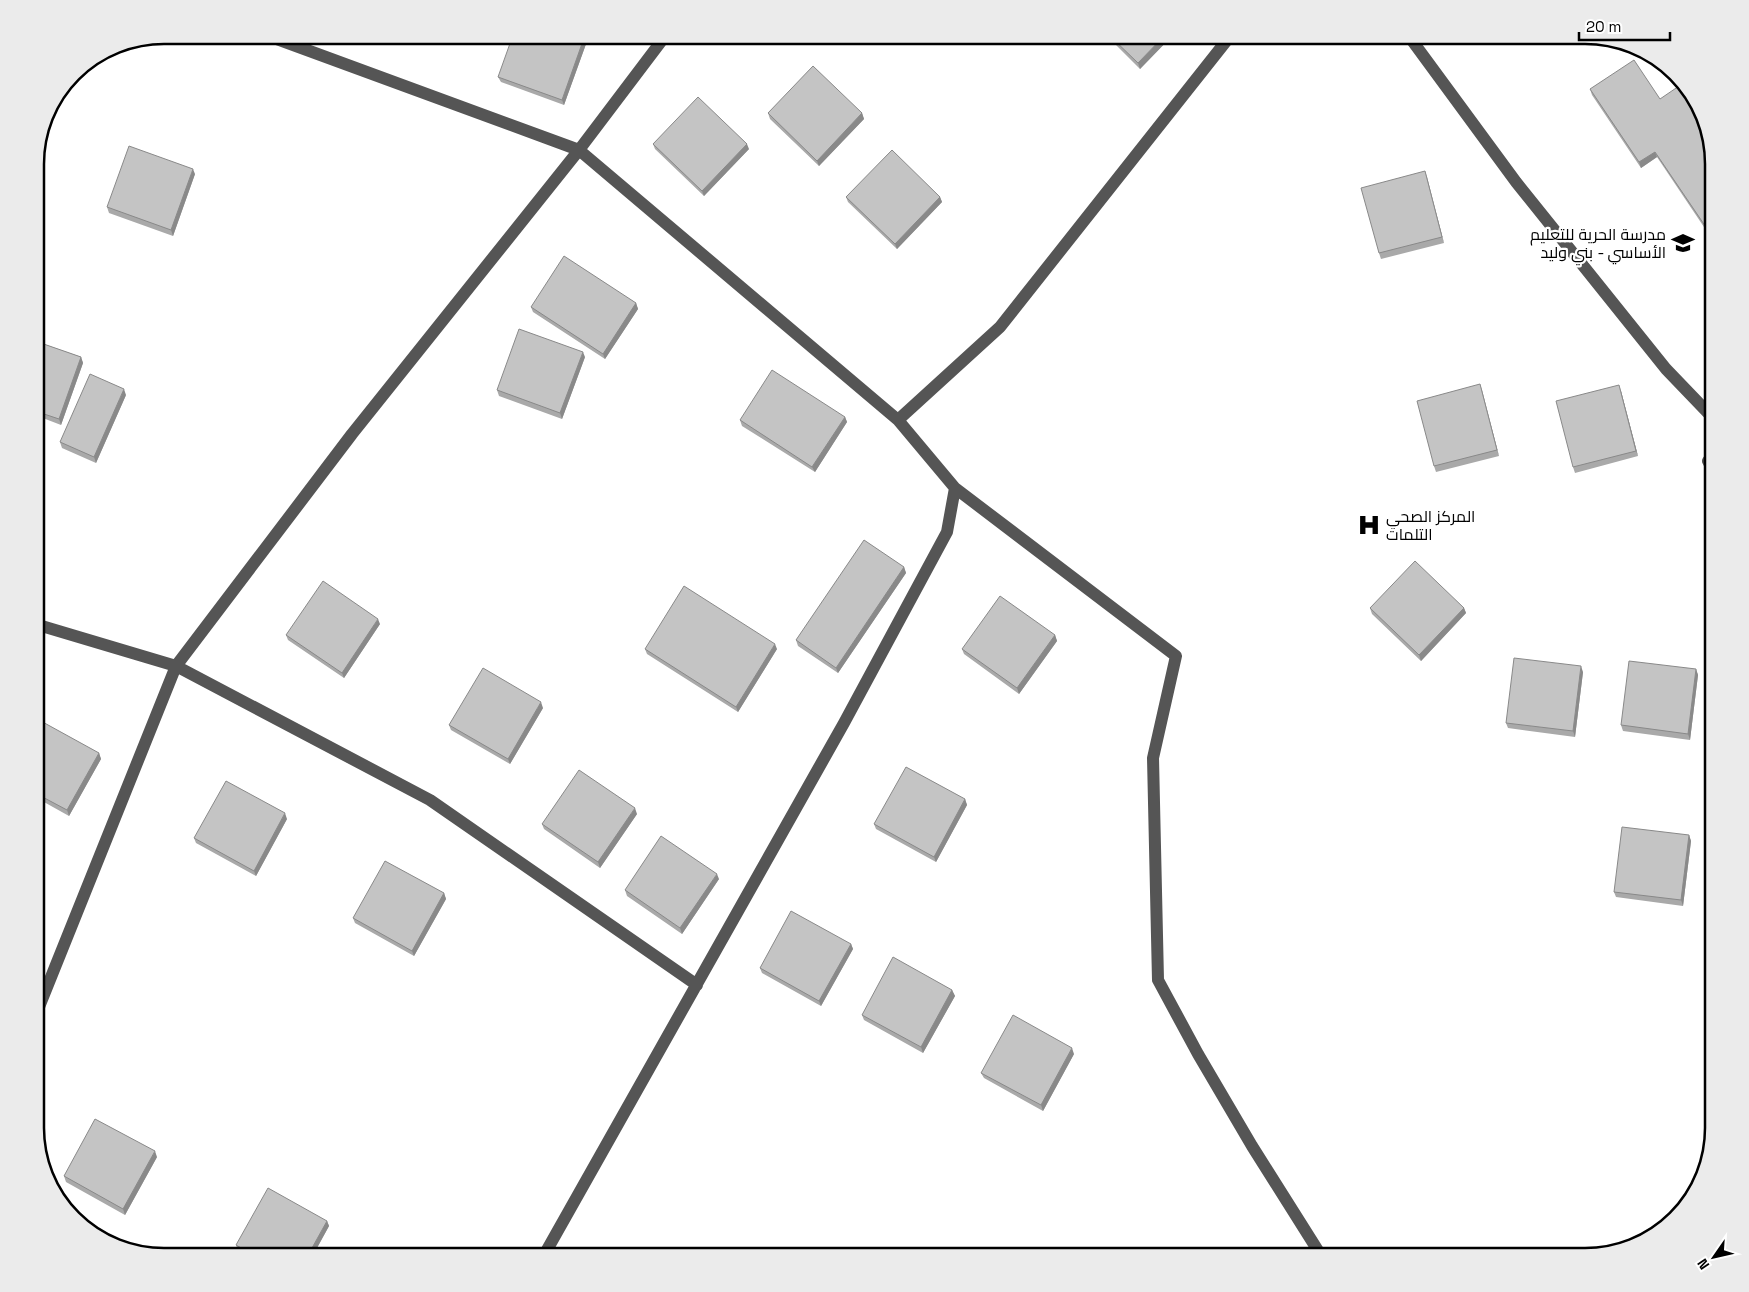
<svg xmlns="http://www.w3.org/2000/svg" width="1749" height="1292" font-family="'Space Grotesk',Cairo,sans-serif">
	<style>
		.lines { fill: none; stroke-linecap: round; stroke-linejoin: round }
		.minor { stroke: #555; stroke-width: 12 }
		.wall { fill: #a9a9a9 }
		.shaded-wall { fill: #898989 }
		.building { fill: #c4c4c4; stroke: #898989 }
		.labels { text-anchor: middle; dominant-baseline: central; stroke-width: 4.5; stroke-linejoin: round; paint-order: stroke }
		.poi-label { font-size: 16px; fill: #000; stroke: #fff; text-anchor: end }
		.rim { fill: none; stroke: #000; stroke-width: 2.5 }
	</style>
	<rect width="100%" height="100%" fill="#fff"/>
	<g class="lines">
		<path class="minor" d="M266,35l313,115 319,270 57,68 -8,44 -103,191 -301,534
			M1408,35l108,147 150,187 48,50
			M898,420l102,-93 231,-292
			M1714,453l-6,8 6,11
			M955,488l221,168 -23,102 5,222 40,74 54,92 70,111
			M35,624l141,42 254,134 267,185
			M35,1017l141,-351 176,-232 227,-284 87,-115"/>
	</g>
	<path class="wall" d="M1106,35h67l-33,34z
		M584,38l2,6 -22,61 -63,-23 -3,-5z
		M1590,89l70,10 54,65v78l-57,-85 -16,11 -49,-73z
		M768,113h94l2,6 -45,47 -49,-47z
		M653,144l96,5 -45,47 -49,-47z
		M1425,171l19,72 -63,16 -2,-6z
		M195,174l-22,62 -64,-23 -2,-6z
		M846,197h94l2,5 -45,47 -49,-47z
		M636,303l2,6 -33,50 -72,-47 -2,-5z
		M35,341l46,16 2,6 -22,62 -26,-10z
		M585,357l-23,62 -63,-23 -2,-6z
		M1480,384l19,72 -63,16 -2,-6z
		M1621,391l17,65 -63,17 -2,-6z
		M126,395l-30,68 -34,-15 -2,-6z
		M845,417l2,5 -32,50 -73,-46 -2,-6z
		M904,567l2,6 -68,100 -40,-27 -2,-6z
		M1370,608h94l2,5 -45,48 -49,-47z
		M380,624l-36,54 -56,-38 -2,-5z
		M1055,635l2,6 -38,53 -55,-40 -2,-5z
		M645,649h132l-39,63 -91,-58z
		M1696,669l2,6 -8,65 -67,-9 -2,-6z
		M1583,672l-8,65 -67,-9 -2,-5z
		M543,708l-33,56 -59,-34 -2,-5z
		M35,728l64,25 2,6 -32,57 -34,-19z
		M965,799l2,6 -31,57 -60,-33 -2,-5z
		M637,814l-37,54 -56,-39 -2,-5z
		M287,819l-31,57 -60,-33 -2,-5z
		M1689,835l2,6 -8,65 -67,-9 -2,-5z
		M719,879l-37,55 -55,-38 -2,-6z
		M444,893l2,6 -32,57 -59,-33 -2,-5z
		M851,944l2,5 -32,57 -59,-33 -2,-5z
		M952,990l3,6 -32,57 -59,-33 -2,-5z
		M1074,1054l-31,57 -59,-33 -3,-5z
		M157,1157l-32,58 -59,-33 -2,-6z
		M327,1221l2,5 -17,31h-63l-11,-6 -2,-6z"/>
	<path class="shaded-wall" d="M1165,35h8l-33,34 -2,-6z
		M584,38l2,6 -22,61 -2,-5z
		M862,113l2,6 -45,47 -2,-5z
		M747,144l2,5 -45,47 -2,-5z
		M1655,152l2,5 -16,11 -2,-6z
		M193,169l2,5 -22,62 -2,-6z
		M1425,171l2,6 17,66 -2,-6z
		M940,197l2,5 -45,47 -2,-5z
		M636,303l2,6 -33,50 -2,-5z
		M583,352l2,5 -23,62 -2,-6z
		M81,357l2,6 -22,62 -2,-6z
		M1480,384l2,6 17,66 -2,-6z
		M1619,385l2,6 17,65 -2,-5z
		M124,389l2,6 -30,68 -2,-6z
		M845,417l2,5 -32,50 -3,-5z
		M904,567l2,6 -68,100 -2,-5z
		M1464,608l2,5 -45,48 -2,-6z
		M378,619l2,5 -36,54 -2,-5z
		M1055,635l2,6 -38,53 -2,-6z
		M775,644l2,5 -39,63 -2,-5z
		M1581,666l2,6 -8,65 -2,-6z
		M1696,669l2,6 -8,65 -2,-6z
		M541,702l2,6 -33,56 -2,-5z
		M99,753l2,6 -32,57 -2,-6z
		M965,799l2,6 -31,57 -2,-5z
		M635,808l2,6 -37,54 -2,-6z
		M285,813l2,6 -31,57 -2,-5z
		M1689,835l2,6 -8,65 -2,-6z
		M717,874l2,5 -37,55 -2,-6z
		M444,893l2,6 -32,57 -2,-5z
		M851,944l2,5 -32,57 -2,-5z
		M952,990l3,6 -32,57 -2,-6z
		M1072,1048l2,6 -31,57 -2,-6z
		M155,1151l2,6 -32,58 -2,-6z
		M327,1221l2,5 -17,31h-5z"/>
	<path class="building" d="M513,35h62l9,3 -22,62 -64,-23z
		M1109,35h56l-27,28z
		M1634,60l26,39 22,-15 19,23 13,57v75l-59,-87 -16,10 -49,-73z
		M813,66l49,47 -45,48 -49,-48z
		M698,97l49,47 -45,47 -49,-47z
		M129,146l64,23 -22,61 -64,-23z
		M892,150l48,47 -45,47 -49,-47z
		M1425,171l17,66 -63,16 -18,-65z
		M564,256l72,47 -33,51 -72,-47z
		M519,329l64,23 -23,61 -63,-23z
		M35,341l46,16 -22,62 -24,-8z
		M772,370l73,47 -33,50 -72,-47z
		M90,374l34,15 -30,68 -34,-15z
		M1480,384l17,66 -63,16 -17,-65z
		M1619,385l17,66 -63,16 -17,-66z
		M864,540l40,27 -68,101 -40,-28z
		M1415,561l49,47 -45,47 -49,-47z
		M323,581l55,38 -36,54 -56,-38z
		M684,586l91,58 -39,63 -91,-58z
		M1000,596l55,39 -38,53 -55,-39z
		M1514,658l67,8 -8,65 -67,-8z
		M1629,661l67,8 -8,65 -67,-9z
		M483,668l58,34 -33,57 -59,-34z
		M39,720l60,33 -32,57 -32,-17v-65z
		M906,767l59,32 -31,58 -60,-33z
		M579,770l56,38 -37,54 -56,-38z
		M226,781l59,32 -31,58 -60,-33z
		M1622,827l67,8 -8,65 -67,-8z
		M661,836l56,38 -37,54 -55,-38z
		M385,861l59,32 -32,58 -59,-33z
		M791,911l60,33 -32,57 -59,-33z
		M893,957l59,33 -31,57 -59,-32z
		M1013,1015l59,33 -31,57 -60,-32z
		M95,1119l60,32 -32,58 -59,-33z
		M268,1188l59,33 -20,36h-50l-21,-12z"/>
	<defs>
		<symbol id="school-bare" viewBox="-9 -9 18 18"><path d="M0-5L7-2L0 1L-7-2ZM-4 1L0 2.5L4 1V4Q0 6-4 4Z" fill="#000" stroke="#fff" stroke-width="2.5" paint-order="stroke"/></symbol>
		<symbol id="hospital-bare" viewBox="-9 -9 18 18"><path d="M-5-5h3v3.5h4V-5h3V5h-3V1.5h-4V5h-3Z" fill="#000" stroke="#fff" stroke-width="2.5" paint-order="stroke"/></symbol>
	</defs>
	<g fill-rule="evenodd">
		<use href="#school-bare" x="1667" y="227" width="32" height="32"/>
		<use href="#hospital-bare" x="1353" y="509" width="32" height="32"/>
	</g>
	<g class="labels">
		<g class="poi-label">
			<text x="1666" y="234">مدرسة الحرية للتعليم<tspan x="1666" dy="18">الأساسي - بني وليد</tspan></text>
			<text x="1386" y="516" text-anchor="start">المركز الصحي<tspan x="1386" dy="18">التلمات</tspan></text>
		</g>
	</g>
	<path d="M0 0H1749V1292H0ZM164 44H1585A120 120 0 0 1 1705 164V1128A120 120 0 0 1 1585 1248H164A120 120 0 0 1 44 1128V164A120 120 0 0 1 164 44Z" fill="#ebebeb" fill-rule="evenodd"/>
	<path class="rim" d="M164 44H1585A120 120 0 0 1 1705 164V1128A120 120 0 0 1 1585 1248H164A120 120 0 0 1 44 1128V164A120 120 0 0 1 164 44Z"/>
	<g transform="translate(1714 1257) rotate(236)" stroke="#ffffff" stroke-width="4" paint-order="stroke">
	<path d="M0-4L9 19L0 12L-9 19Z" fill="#000000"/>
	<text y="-8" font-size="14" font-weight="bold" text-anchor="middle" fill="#000000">N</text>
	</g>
	<path d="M1579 32v8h91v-8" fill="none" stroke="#000000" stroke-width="2.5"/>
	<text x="1586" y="32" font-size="15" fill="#000000" stroke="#ffffff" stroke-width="4" paint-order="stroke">20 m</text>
</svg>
